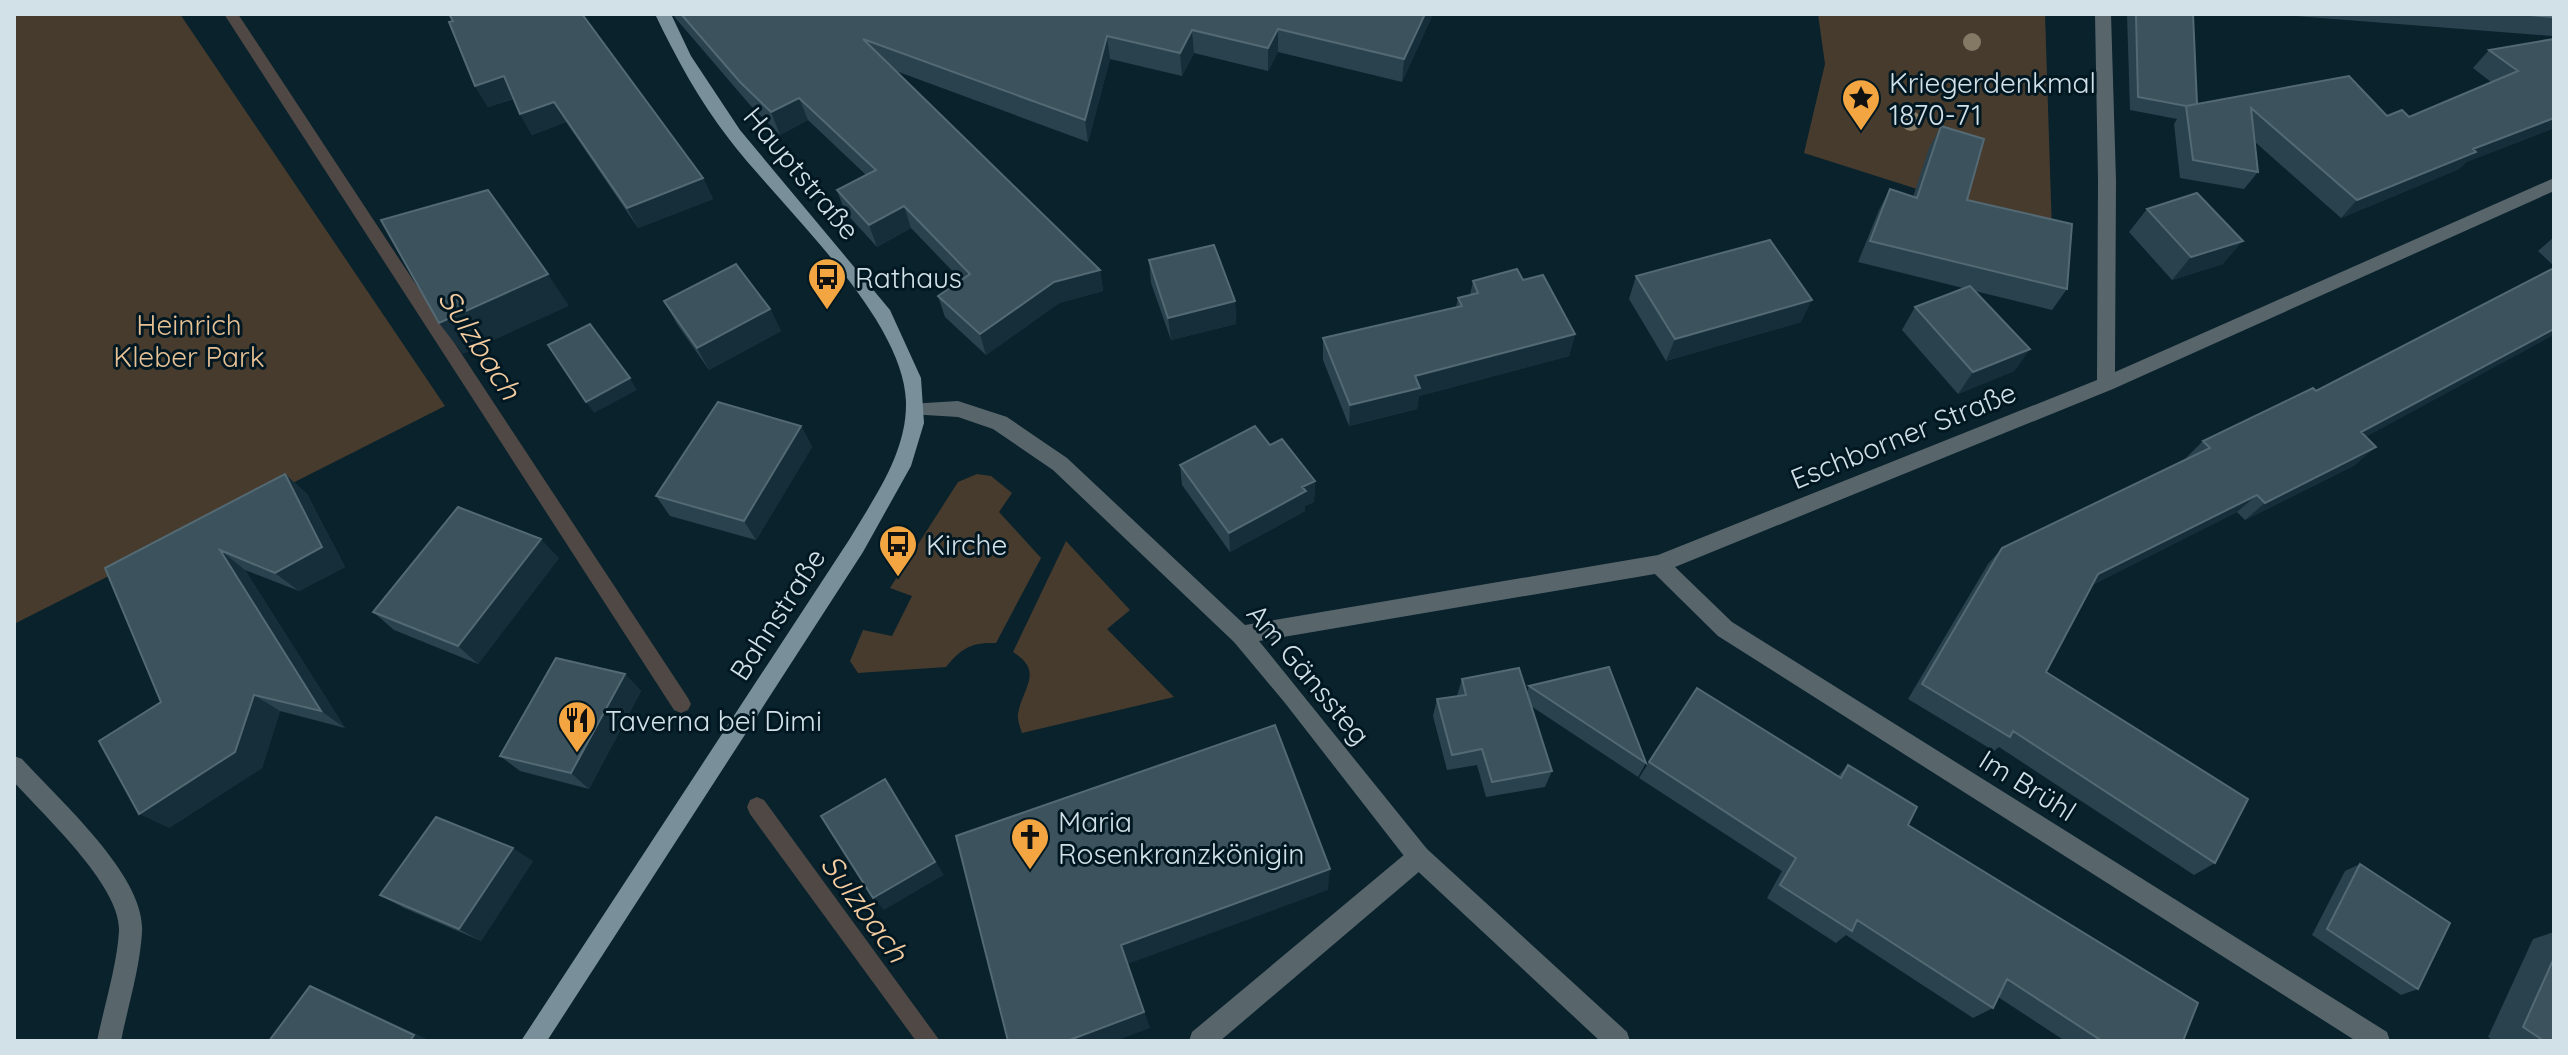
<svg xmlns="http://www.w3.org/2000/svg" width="2568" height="1055" font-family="Quicksand,sans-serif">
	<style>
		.green { fill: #473b2e }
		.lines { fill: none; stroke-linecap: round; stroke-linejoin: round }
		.stream { fill: #4f4845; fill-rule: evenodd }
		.lane { fill: #58666c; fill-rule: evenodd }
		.street { fill: #58666c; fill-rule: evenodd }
		.secondary { fill: #798f99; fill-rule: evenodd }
		.tree { fill: #837965 }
		.wall { fill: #2a424d }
		.shaded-wall { fill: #152e39 }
		.building { fill: #3c535d; stroke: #536973; stroke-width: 2 }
		.labels { text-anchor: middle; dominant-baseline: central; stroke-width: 6; stroke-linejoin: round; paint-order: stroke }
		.poi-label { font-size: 28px; fill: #d2e0e7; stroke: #011822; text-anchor: start }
		.street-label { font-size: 28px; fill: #d2e0e7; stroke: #011822 }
		.park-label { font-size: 28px; fill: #e7c094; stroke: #011822 }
		.water-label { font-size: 30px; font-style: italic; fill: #f4cca0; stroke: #011822 }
	</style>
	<rect width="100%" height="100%" fill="#09222c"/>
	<path class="green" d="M14,14h166l265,392 -431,218z
		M1818,14h227l7,218 -248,-79 21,-89z
		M977,474l14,2 21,17 -13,19 42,46 -45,85c-24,-1 -35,5 -50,24l-88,6 -8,-12 13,-31 29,6 20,-40 -22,-8 68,-106z
		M1066,541l64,69 -23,19 67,68 -152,36c-2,-6 -5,-14 -4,-19 4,-26 27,-42 -5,-62z"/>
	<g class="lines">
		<path class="stream" d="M224,14h14l450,684 3,6 -3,6 -7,3 -7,-3z
			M757,797l7,3 176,241h-24l-166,-227 -3,-7 3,-7z"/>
		<path class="lane" d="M1419,846l8,3 3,8 -3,8 -207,176h-31l3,-9 219,-183z"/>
		<path class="street" d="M2095,14h16l5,167 -1,191 439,-194v13l-441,198 -438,178 57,55 655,410 3,9h-34l-638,-405 -63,-62 -396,67 168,208 200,183 3,9h-30l-189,-176 -126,-162 -51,-61 -181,-172 -60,-41 -35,-12 -49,-3 -2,-5 2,-5 49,-3 49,16 60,41 178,167 413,-70 439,-175 1,-199z
			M14,756l8,3c36,40 124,117 120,173 -2,36 -14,74 -21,109h-24c7,-34 20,-76 22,-110 2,-45 -75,-115 -105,-149z"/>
		<path class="secondary" d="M655,14h16l20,42 49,74 150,180 31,68 3,45 -13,43 -48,86 -316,489h-26l328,-501c25,-42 58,-87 57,-138 -2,-85 -126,-196 -177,-263 -30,-39 -53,-81 -74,-125z"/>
	</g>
	<g class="tree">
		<circle cx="1972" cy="42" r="9"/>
		<circle cx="1911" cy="121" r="10"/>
	</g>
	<path class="wall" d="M672,14h761l-31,68 -124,-30 -10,19 -74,-18 -12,23 -72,-17 -22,83 -192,-71 204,199 3,21 -44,12 -73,52 -41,-38 -7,-21 23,-16 -50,-52 -34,19 -32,-35 -8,-22 29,-15 -58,-55 -28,15 -30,-30z
		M2127,14h66l4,90 190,12 22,1 82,-35 -18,-14 16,-18 65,-11v89l-88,34 -7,7 -118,49 -86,-76 3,30 -14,17 -64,-11 -6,-54 3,-5 -47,-9z
		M2271,14h283v21l-1,1z
		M449,22l254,156 10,21 -75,29 -72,-106 -34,13 -12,-21 -7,-15 -25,8 -13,-21z
		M1941,126l26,74 100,89 -15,21 -77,-19 55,58 -16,22 -56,23 -56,-64 13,-23 48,-19 -105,-26 21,-52 11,-21 23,8 16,-49z
		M2147,209l76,55 -51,16 -43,-48z
		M2554,237v29l-16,-15z
		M1149,260l86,41 1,23 -65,16 -20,-57z
		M1636,276l165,46 -135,39 -37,-62z
		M1523,280l52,54 -6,22 -150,40 -2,13 -68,17 -26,-66v-22l133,-31 2,-9 12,-3 3,-14z
		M664,301l106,8 11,22 -72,39 -32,-46z
		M801,426l11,21 -56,93 -86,-24 -14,-20z
		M2366,437l-11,28 -110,55 -8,-8 -145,73 -46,87 169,191 -21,12 -195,-128 -5,4 -86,-52 80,-135 14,-16 183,-89 18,-18z
		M1270,445l45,36 -1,21 -9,4v5l-75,41 -48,-67 -2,-20z
		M285,474l22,20 38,73 -46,24 -54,-21 100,158 -65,-17 -18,57 -93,60 -8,-126 -56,-134z
		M559,558l-81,106 -84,-34 -21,-18z
		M625,674l16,17 -52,98 -69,-18 -20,-15z
		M1462,679l65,13 2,-6 117,77 -8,14 -107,-71 21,65 -7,16 -59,10 -9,-32 -30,5 -14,-54 4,-17 20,-3z
		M1649,762l189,14 10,-11 60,60 275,216h-118l-67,-44 -5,11 -20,10 -127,-83 -10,8 -69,-45 15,-27 -143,-93z
		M533,861l-52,80 -77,-33 -24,-13z
		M2360,864l58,125 -17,6 -89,-60 33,-64z
		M2554,932v109h-60l-6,-4 45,-98z"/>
	<path class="shaded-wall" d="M1425,14h8l-31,68 2,-23z
		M1278,29v23l-10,19v-23z
		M1192,30l2,23 -12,23 -2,-23z
		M1107,36l3,23 -22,83 -3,-22z
		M504,76l13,21 -29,10 -13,-21z
		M799,98l9,22 -28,15 -9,-23z
		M554,102l12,20 -34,13 -12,-21z
		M2554,118v10l-88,34 -7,7 -118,49 16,-18 116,-51z
		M703,178l10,21 -75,29 -11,-20z
		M904,206l7,22 -34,19 -8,-22z
		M2243,241l-20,23 -51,16 19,-23z
		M1100,270l3,21 -44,12 -73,52 -6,-21 74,-52z
		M548,274l21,32 -106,48 -24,-31z
		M1812,300l-11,22 -135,39 9,-22z
		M1235,301l1,23 -65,16 -3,-22z
		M770,309l11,22 -72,39 -12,-22z
		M2554,329v6l-214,116 21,-19z
		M1575,334l-6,22 -150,40 -2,13 -68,17 1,-21 65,-29z
		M2030,349l-16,22 -56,23 15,-22z
		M630,378l7,12 -43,23 -8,-11z
		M801,426l11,21 -56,93 -12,-19z
		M2376,447l-21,18 -110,55 20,-17z
		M285,474l22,20 38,73 -46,24 -24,-18z
		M1315,481l-1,21 -9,4v5l-75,41 -1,-19 73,-46z
		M2257,495l-20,17 -156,79 17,-17z
		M541,539l18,19 -81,106 -20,-18z
		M220,550l25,20 100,158 -24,-17z
		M625,674l16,17 -52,98 -18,-16z
		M254,695l26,16 -18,57 -93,60 -30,-14z
		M885,779l59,96 -60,35 -11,-12z
		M513,848l20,13 -52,80 -22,-12z
		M1330,869l-2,21 -200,74 22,64 -34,13h-49l54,-96z
		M310,986l27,11 94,44h-21z"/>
	<path class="building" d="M449,14h133l121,164 -76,30 -73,-106 -34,12 -16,-38 -29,10 -26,-64 4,-1z
		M681,14h744l-21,45 -126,-30 -10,19 -76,-18 -12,23 -73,-17 -22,84 -222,-81 237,231 -46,12 -74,52 -42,-38 32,-22 -66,-68 -35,19 -32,-35 39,-20 -77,-72 -28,14 -31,-30z
		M2136,14h57l4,90 -11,2 -48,-9z
		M2516,14h38v3z
		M2554,39v79l-81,31 3,3 -119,48 -106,-92 7,64 -65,-12 -7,-54 163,-30 38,40 15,-6 7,7 109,-46 -29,-21z
		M1941,126l43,13 -17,61 105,24 -5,65 -197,-48 20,-52 27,9z
		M488,190l60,84 -109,49 -58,-103z
		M2197,193l46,48 -52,16 -44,-48z
		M1770,240l42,60 -137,39 -39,-63z
		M1214,245l21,56 -67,17 -19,-58z
		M736,264l34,45 -73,39 -33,-47z
		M2554,268v61l-193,103 15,15 -111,56 -8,-8 -159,79 -52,98 202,127 -33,64 -202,-132 -3,6 -88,-53 80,-136 208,-100 -7,-7 110,-53 3,3z
		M1517,269l6,11 20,-5 32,59 -160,42 5,12 -70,17 -27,-67 139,-32 -4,-8 20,-5 -5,-12z
		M1970,286l60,63 -57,23 -58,-65z
		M590,324l40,54 -44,24 -38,-57z
		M718,402l83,24 -57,95 -88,-25z
		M1255,426l15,19 12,-6 33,42 -13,6 4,4 -77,42 -49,-68z
		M285,474l37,73 -47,26 -55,-23 101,161 -67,-16 -19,57 -96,62 -40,-73 62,-39 -56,-134z
		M458,507l83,32 -83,107 -85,-34z
		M556,658l69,16 -54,99 -71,-17z
		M1609,667l37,96 -117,-77z
		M1519,668l33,103 -60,11 -10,-33 -30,6 -15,-56 29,-4 -4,-16z
		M1697,688l144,90 7,-13 69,42 -9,18 290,178 -15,38h-81l-95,-62 -14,29 -136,-88 -5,11 -72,-46 16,-27 -147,-96z
		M1275,725l55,144 -209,76 23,67 -77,29h-59l-52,-205z
		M885,779l50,83 -62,36 -52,-82z
		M436,817l77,31 -54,81 -79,-34z
		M2360,864l90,59 -32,66 -91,-60z
		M2554,958v83h-10l-21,-14z
		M310,986l104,49 -4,6h-141z"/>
	<defs>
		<symbol id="sight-pin" viewBox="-11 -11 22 30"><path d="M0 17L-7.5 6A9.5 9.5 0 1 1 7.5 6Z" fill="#f2a541" stroke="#011822"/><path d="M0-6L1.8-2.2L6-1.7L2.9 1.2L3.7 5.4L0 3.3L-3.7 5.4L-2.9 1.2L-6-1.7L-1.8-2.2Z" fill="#111"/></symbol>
		<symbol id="bus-pin" viewBox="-11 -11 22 30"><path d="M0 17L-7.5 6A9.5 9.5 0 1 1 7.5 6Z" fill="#f2a541" stroke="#011822"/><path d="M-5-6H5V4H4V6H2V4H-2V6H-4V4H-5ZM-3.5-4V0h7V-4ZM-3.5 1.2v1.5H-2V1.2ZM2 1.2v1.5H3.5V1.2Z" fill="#111"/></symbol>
		<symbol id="restaurant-pin" viewBox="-11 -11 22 30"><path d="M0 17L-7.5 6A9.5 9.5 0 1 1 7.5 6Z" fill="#f2a541" stroke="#011822"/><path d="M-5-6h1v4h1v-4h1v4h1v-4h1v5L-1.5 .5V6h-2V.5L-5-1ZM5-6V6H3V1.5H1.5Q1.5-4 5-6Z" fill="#111"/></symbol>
		<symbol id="church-pin" viewBox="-11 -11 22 30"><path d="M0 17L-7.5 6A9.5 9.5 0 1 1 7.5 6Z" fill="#f2a541" stroke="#011822"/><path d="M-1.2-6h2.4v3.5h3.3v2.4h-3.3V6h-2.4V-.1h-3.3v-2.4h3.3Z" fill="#111"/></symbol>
	</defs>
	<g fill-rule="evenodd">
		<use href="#sight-pin" x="1839" y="76" width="44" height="60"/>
		<use href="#bus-pin" x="805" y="255" width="44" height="60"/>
		<use href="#bus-pin" x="876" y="522" width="44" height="60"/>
		<use href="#restaurant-pin" x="555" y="698" width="44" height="60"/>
		<use href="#church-pin" x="1008" y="815" width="44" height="60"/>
	</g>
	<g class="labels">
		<g class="poi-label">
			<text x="1889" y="82">Kriegerdenkmal<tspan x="1889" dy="32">1870-71</tspan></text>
			<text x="855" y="277">Rathaus</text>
			<text x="926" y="544">Kirche</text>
			<text x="605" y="720">Taverna bei Dimi</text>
			<text x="1058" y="821">Maria<tspan x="1058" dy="32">Rosenkranzkönigin</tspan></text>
		</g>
		<g class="street-label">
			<text transform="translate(802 173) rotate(50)">Hauptstraße</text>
			<text transform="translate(1903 435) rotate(-22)">Eschborner Straße</text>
			<text transform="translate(777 614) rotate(-57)">Bahnstraße</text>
			<text transform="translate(1309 674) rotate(50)">Am Gänssteg</text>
			<text transform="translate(2028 785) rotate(32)">Im Brühl</text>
		</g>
		<g class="park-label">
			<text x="189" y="324">Heinrich<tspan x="189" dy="32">Kleber Park</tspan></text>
		</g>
		<g class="water-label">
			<text transform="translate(480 344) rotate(57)">Sulzbach</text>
			<text transform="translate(865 908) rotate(54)">Sulzbach</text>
		</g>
	</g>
	<rect width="2568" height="1055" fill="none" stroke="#d2e0e7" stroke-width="32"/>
</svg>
